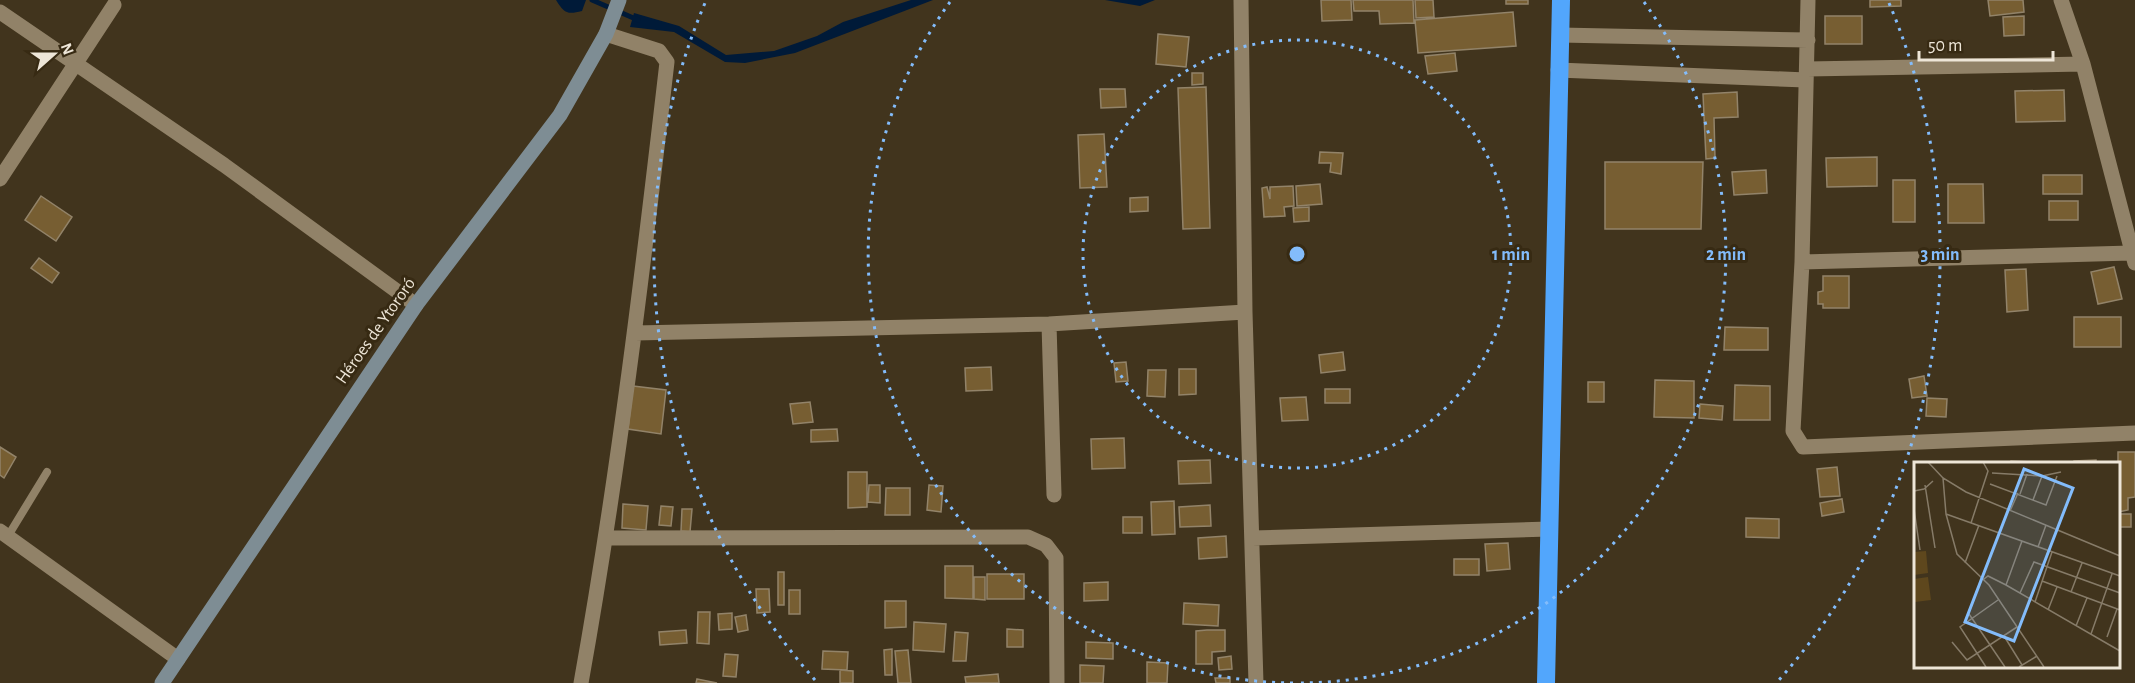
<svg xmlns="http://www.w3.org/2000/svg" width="2135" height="683" font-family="'Alegreya Sans',sans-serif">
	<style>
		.water { fill: #001a38 }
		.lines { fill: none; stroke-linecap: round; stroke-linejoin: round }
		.stream { stroke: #001a38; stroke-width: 5 }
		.building { fill: #775e32; stroke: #928369; stroke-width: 1.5 }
		.lane { stroke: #918268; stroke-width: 8 }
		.street { stroke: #918268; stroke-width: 15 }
		.secondary { stroke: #7e8d94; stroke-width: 15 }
		.highway { stroke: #52a6fc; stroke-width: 18 }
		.ring { fill: none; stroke: #83bcfb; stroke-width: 3; stroke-dasharray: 3 6 }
		.labels { text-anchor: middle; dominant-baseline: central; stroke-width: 6; stroke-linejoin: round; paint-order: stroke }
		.street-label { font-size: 18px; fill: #eee6d8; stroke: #372a13 }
		.inset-road { fill: none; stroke: #867b68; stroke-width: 1.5 }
		.view { fill: #83bcfb; fill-opacity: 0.15; stroke: #83bcfb; stroke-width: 3 }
		.inset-edge { fill: none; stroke: #eee6d8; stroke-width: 3 }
		.centre { fill: #83bcfb; stroke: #372a13; stroke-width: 3 }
		.ring-label { font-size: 18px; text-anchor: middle; font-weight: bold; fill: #83bcfb; stroke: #372a13; stroke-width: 6; stroke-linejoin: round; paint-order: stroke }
	</style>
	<rect width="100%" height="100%" fill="#41341d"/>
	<path class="water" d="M556,0h30l-4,11c-15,4 -18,2 -26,-11z
		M911,0h22l-138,53 -50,10 -20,-1 -51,-30 -44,-5 4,-14 45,13 47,29 48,-4 43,-15 26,-14z
		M1105,0h50l-15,6z"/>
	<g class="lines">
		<path class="stream" d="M592,0l46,20"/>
	</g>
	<path class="building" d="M1321,0h30l1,20 -30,1z
		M1353,0h60l1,23 -34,1 -1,-13h-25z
		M1415,0h18l1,17 -18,1z
		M1506,0h22v4h-22z
		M1870,0h31v6l-31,1z
		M1988,0h35l1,12 -34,4z
		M1513,12l3,34 -98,7 -3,-33z
		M1825,16h37v28h-37z
		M2024,16v19l-20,1 -1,-19z
		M1158,34l31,3 -3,30 -30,-3z
		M1455,53l2,18 -29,3 -3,-18z
		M1192,73h11v11l-11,1z
		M1206,87l4,141 -27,1 -5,-141z
		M1100,89h25l1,18 -25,1z
		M2064,90l1,31 -49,1 -1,-31z
		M1737,92l1,25 -24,1 1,40 -9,1 -3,-65z
		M1104,134l3,53 -27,1 -2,-53z
		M1320,152l23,1 -2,21 -11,-2 1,-9h-12z
		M1877,157v29l-50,1 -1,-29z
		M1605,162h98l-2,67h-96z
		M1766,170l1,23 -33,2 -2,-23z
		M2043,175h39v19h-39z
		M1893,180h22v42h-22z
		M1320,184l2,20 -25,2 -1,-20z
		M1948,184h35l1,39h-36z
		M1293,186l1,20 -10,1 1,9 -21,1 -2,-29 5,-1 3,12v-12z
		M41,196l31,21 -16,24 -31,-21z
		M1148,197v14l-18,1v-14z
		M2049,201h29v19h-29z
		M1309,207v14l-15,1 -1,-14z
		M39,258l20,15 -7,10 -21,-15z
		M2114,267l8,32 -24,5 -7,-32z
		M2026,269l2,41 -21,2 -2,-42z
		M1823,276h26v32h-26v-4h-5v-12l5,-1z
		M2074,317h47v30h-47z
		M1725,327l43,1v22h-44z
		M1343,352l2,18 -24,3 -2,-18z
		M1126,362l2,19 -12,1 -2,-19z
		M991,367l1,23 -26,1 -1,-23z
		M1179,369h17v25l-17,1z
		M1148,370h18l-1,27 -18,-1z
		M1924,376l3,20 -15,2 -3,-19z
		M1655,380l39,1v37l-40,-1z
		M1588,382h16v20h-16z
		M1735,385l35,1v34h-36z
		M633,386l33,4 -5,44 -33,-5z
		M1325,389h25v14h-25z
		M1306,397l2,23 -26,1 -2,-23z
		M1927,398l20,1 -1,18 -20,-1z
		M810,402l3,20 -20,2 -3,-20z
		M1700,404l23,2 -1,14 -23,-2z
		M837,429l1,12 -27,1v-12z
		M1124,438l1,30 -33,1 -1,-30z
		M0,447l16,10 -12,21 -4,-3z
		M2118,452h17v45l-7,1v12l-10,2z
		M1210,460l1,23 -32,1 -1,-23z
		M2096,460v4h-22v-3z
		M2011,461l21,1v2h-21z
		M1837,467l3,29 -20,1 -3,-28z
		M848,472h19v35l-19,1z
		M869,485h11v18l-12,-1z
		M929,485l14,1 -2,26 -14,-2z
		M886,488h24v27h-25z
		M1842,499l2,13 -22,4 -2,-13z
		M1174,501l1,33 -23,1 -1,-33z
		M623,504l25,2 -2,24 -24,-2z
		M1210,505l1,21 -31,1 -1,-20z
		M661,506l12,1 -2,19 -12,-1z
		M682,509h10l-2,23 -9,-1z
		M2118,514h13v13h-13z
		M1123,517h19v16h-19z
		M1746,518l33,1v19l-33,-1z
		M1226,536l1,21 -28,2 -1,-21z
		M1508,543l2,26 -23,2 -2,-27z
		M1454,559h25v16h-25z
		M945,566h28v33l-28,-1z
		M778,572h6v33h-6z
		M987,574h37v25h-37z
		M974,577h11v23l-11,-1z
		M1108,582v18l-24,1v-18z
		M756,589h13l1,23 -13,1z
		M789,590h11v24h-11z
		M885,601h21v26l-21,1z
		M1184,603l35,2 -1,21 -35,-2z
		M698,612h12l-1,32 -12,-1z
		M732,613v16l-13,1 -1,-16z
		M746,615l2,15 -10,2 -3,-15z
		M914,622l32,2 -2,28 -31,-2z
		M1007,629l16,1v17h-16z
		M686,630l1,13 -27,2 -1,-13z
		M1207,630h18v21l-13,1v12h-16v-33z
		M955,632l13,1 -2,28h-13z
		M1086,642l27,1v16l-27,-1z
		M892,649v26h-7l-1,-25z
		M908,650l3,33h-13l-3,-32z
		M823,651l25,1 -1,18 -25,-1z
		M725,654l13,1 -2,22 -13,-1z
		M1231,656l1,13 -13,1 -1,-12z
		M1147,662l21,1 -1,20h-20z
		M1080,665l24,1 -1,17h-23z
		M840,670l13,1v12h-13z
		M998,674l1,9h-33l-1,-6z
		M1215,678h15v5h-14z
		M697,679l20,4h-21z"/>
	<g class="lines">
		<path class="lane" d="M8,536l39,-64"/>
		<path class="street" d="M1241,0l4,312 11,371
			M1808,0l-6,262 -9,169 10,16 332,-14
			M2061,0l22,64 52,199
			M0,12l224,153 192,140
			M1560,35l248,5
			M1807,69l276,-5
			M1558,70l248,10
			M0,179l114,-174
			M1802,262l329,-9
			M1049,324l5,171
			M635,333l414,-9 196,-12
			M0,531l178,128
			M607,538l421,-1 18,8 10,13 1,125
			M1252,538l297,-9
			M581,683c37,-206 62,-413 86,-621l-8,-11 -53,-17"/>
		<path class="secondary" d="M162,683l254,-378 144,-190 46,-81 13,-34"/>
		<path class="highway" d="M1546,683l15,-683"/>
	</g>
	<g class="ring">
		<circle cx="1297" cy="254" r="214"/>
		<path d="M1293 683A429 429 0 0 1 950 2M1644 2A429 429 0 0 1 1301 683"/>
		<path d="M815 680A643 643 0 0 1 705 3M1889 3A643 643 0 0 1 1779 680"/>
	</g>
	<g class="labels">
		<g class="street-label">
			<text transform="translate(376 331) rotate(-55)">Héroes de Ytororó</text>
		</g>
	</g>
	<g transform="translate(1914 462)">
		<rect width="206" height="206" fill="#41341d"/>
		<path d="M12,89l2,22 -14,2v-23zM14,115l3,23 -16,2 -1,-23z" fill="#5e471d"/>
		<path class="inset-road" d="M14,0l15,16 23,14 154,64M78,11l50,3 19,-4M29,16l3,36 11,40 32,31 55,82M76,22l56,21 11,-29M11,23l10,63M0,29l10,-2 9,-8M106,32l7,-20M119,38l9,-24M0,47l6,41M96,49l8,-18M32,52l174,62M57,61l17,-52 -5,-9M124,85l8,-22M51,101l14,-38M70,117l4,-3 18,9 114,66M128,119l78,29M92,123l16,-44M157,130l11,-29M106,131l14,-31 86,31M121,140l17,-50M134,148l9,-23M55,152l36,53M162,164l11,-28M177,172l21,-60M90,174l18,29M193,175l10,-28M38,180l15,18 50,-33M72,205l-26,-40 38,-27M105,205l18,-11"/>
		<path class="view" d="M110,7l49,19 -59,153 -49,-19z"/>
		<rect width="206" height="206" class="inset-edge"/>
	</g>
	<circle cx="1297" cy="254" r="9" class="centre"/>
	<g class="ring-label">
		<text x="1511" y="260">1 min</text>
		<text x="1726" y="260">2 min</text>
		<text x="1940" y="260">3 min</text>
	</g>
	<g transform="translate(54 54) rotate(69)" stroke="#372a13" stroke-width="4.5" paint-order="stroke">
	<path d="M0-4.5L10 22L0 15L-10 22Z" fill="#eee6d8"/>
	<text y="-9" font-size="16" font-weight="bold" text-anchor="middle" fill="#eee6d8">N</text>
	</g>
	<path d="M1919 51v9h134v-9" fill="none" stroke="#eee6d8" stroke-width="3"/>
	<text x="1928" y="51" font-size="18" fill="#eee6d8" stroke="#372a13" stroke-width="4.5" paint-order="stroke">50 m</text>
</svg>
